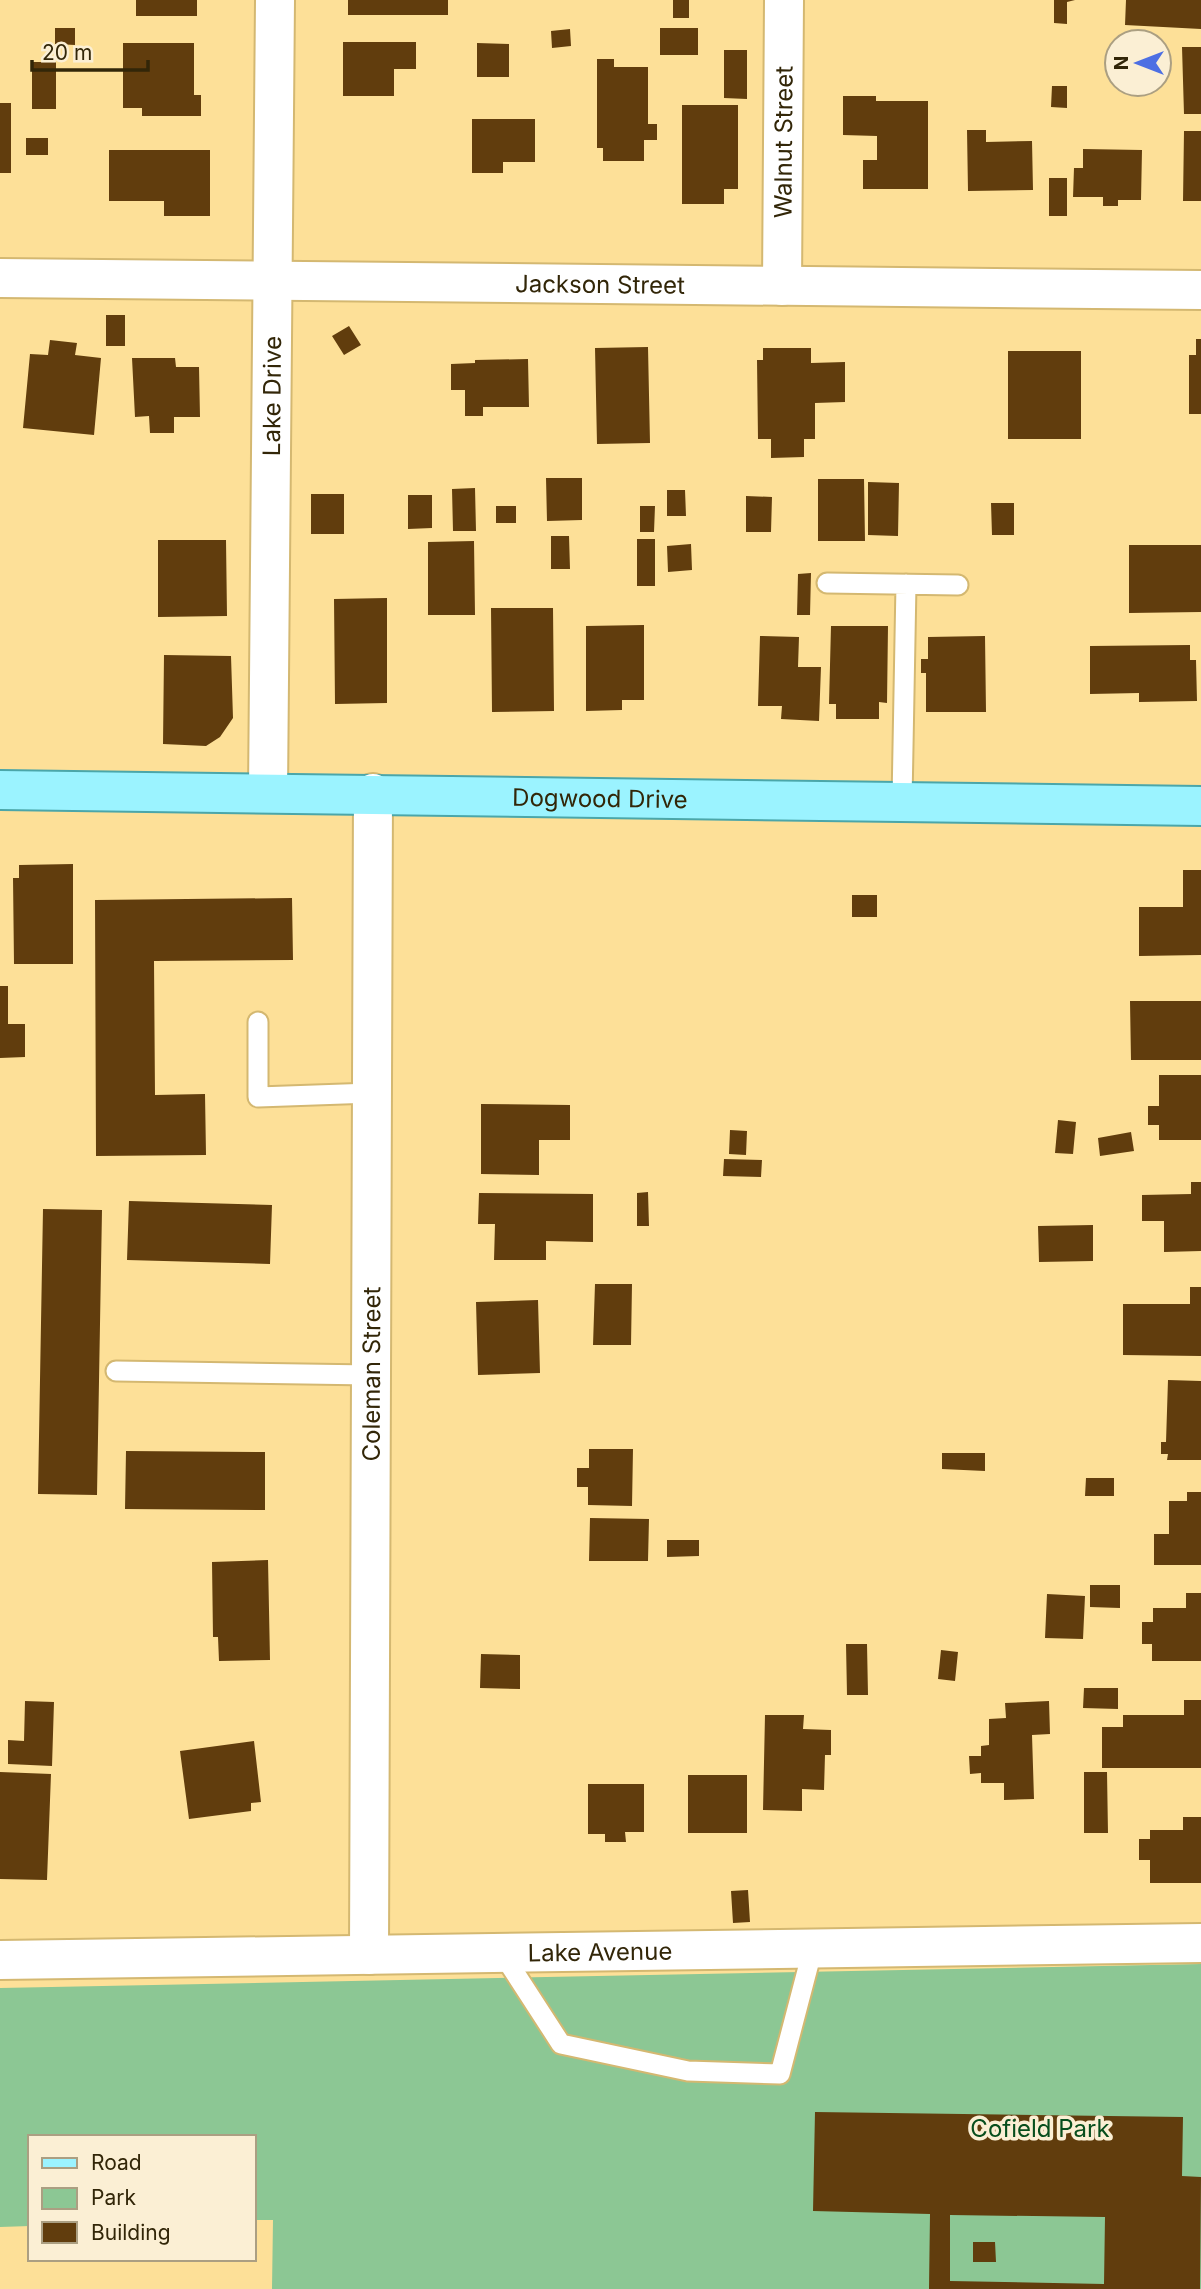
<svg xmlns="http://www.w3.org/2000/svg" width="1201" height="2289" font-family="Inter,sans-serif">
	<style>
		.green { fill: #8cc794 }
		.building { fill: #613d0d; fill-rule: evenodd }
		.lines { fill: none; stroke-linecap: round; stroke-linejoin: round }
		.lane-casing { stroke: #d4b871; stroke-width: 23 }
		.street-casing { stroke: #d4b871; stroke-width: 42 }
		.primary-casing { stroke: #4ba6a9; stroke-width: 42 }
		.lane { stroke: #fff; stroke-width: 19 }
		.street { stroke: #fff; stroke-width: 38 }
		.primary { stroke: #9bf3ff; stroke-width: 38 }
		.labels { text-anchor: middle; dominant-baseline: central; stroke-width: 7; stroke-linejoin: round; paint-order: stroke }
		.street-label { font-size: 24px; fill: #322608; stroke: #fbefd4 }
		.park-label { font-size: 24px; fill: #074e1d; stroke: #fbefd4 }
	</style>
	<rect width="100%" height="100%" fill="#fde098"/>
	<path class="green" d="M1201,1964v325h-929l1,-69h-19v-83h-224v89l-30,1v-239z"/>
	<path class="building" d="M136,0h61v16h-61z
		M348,0h100v15h-100z
		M673,0h16v18h-16z
		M1054,0h21l-8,2v22l-13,-1z
		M1126,0h75v29l-76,-4z
		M55,28h20v17l-20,-1z
		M660,28h38v27h-38z
		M570,29l1,17 -19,2 -1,-17z
		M343,42h73v27h-22v27h-51z
		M123,43h71v52h7v21h-59v-8h-19z
		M477,43l32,1v33h-32z
		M1182,47h19v67h-17z
		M724,50h23v49l-23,-1z
		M597,59h17v8h34v57h9v16h-13v21h-41v-13h-6z
		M32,62h24v47h-24z
		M1052,86h15v22l-16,-1z
		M843,96h33v5h52v88h-65v-29h14v-24l-34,-1z
		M0,103h11v70h-11z
		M682,105h56v84h-14v15h-42z
		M472,119h63v43h-32v11h-31z
		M967,130h19v12l46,-1 1,49 -65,1z
		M1184,131h17v70h-18z
		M26,138h22v17h-22z
		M1083,149l59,1 -1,50h-23v6h-15v-9h-30l1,-29h9z
		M109,150h101v66h-46v-15h-55z
		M1049,178h18v38h-18z
		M106,315h19v31h-19z
		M349,326l12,19 -17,10 -12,-19z
		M1196,339h5v75h-12v-59h7z
		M50,340l27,3 -2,12 26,3 -7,77 -71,-7 7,-74 18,1z
		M648,347l2,96 -53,1 -2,-96z
		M763,348h48v15l34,-1v40l-30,1v36h-11v18l-33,1v-19h-13l-1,-79h6z
		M1008,351h73v88h-73z
		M132,358h43l1,9h23l1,50h-26v16h-24l-1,-17 -14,1z
		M528,359l1,48h-46v9h-18v-26h-14v-26l24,-1v-3z
		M546,478h36v42l-35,1z
		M818,479h46l1,62h-47z
		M868,482l31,1 -1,53 -30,-1z
		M475,488l1,43h-23l-1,-42z
		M667,490h18l1,26h-19z
		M311,494h33v40h-33z
		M408,495h24v33l-24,1z
		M746,496l26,1 -1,35h-25z
		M991,503h23v32h-22z
		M496,506h20v17h-20z
		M640,506h15l-1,26h-14z
		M551,536h18l1,33h-19z
		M637,539h18v47h-18z
		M158,540h68l1,76 -69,1z
		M474,541l1,74h-47v-73z
		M691,544l1,26 -24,2 -1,-26z
		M1129,545h72v67l-72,1z
		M811,573l-1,42h-13l1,-41z
		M387,598v105l-52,1 -1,-105z
		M491,608h62l1,103 -62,1z
		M644,625v75h-22v10l-36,1v-85z
		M831,626h57l-1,77 -8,-1v17h-43v-15h-7z
		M760,636l39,1 -1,30h23l-2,54 -38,-2 1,-13h-24z
		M985,636l1,76h-60v-39h-5v-14h7v-22z
		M1190,645v15h6l1,41 -58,1v-9l-49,1v-48z
		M164,655l67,1 2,62 -13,19 -14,9 -43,-2z
		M73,864v100h-59l-1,-86h6v-13z
		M1183,870h18v85l-62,1v-49h44z
		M852,895h25v22h-25z
		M292,898l1,62 -139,1 1,134 50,-1 1,61 -110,1 -1,-256z
		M0,986h8v38h17v33l-25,1z
		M1130,1001h71v59h-70z
		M1159,1075h42v65h-42v-15h-11v-19h11z
		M481,1104l89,1v35h-31v35l-58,-1z
		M1058,1120l18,2 -3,32 -18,-1z
		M730,1130l17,1 -1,24 -17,-1z
		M1131,1132l3,19 -34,5 -2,-18z
		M724,1159l38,1 -1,17 -38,-1z
		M1191,1182h10v69l-37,1v-31h-22v-26l49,-1z
		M648,1192l1,34h-12v-33z
		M479,1193l114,1v48l-47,-1v19h-52l1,-36h-17z
		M129,1201l143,4 -2,59 -143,-4z
		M43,1209l59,1 -5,285 -59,-1z
		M1093,1225v36l-54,1 -1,-36z
		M595,1284h37l-1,61h-38z
		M1190,1287h11v69l-78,-1v-51h67z
		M538,1300l2,73 -62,2 -2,-73z
		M1168,1380l33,1v79h-34l1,-6h-7v-12h5z
		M589,1449h44l-1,57 -44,-1v-18h-11v-19h12z
		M126,1451l139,1v58l-140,-1z
		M942,1453h43v18l-43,-2z
		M1086,1478h28v18h-29z
		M1187,1492h14v73h-47v-31h15v-33h18z
		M590,1518l59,1 -1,42h-59z
		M667,1540h32v16l-32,1z
		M268,1560l2,100 -51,1 -1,-24h-5l-1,-75z
		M1090,1585h30v23l-30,-1z
		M1186,1593h15v68h-49v-17h-10v-22h11v-14h33z
		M1047,1594l38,2 -2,43 -38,-1z
		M846,1644h21l1,51h-21z
		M941,1650l17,2 -3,29 -17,-2z
		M481,1654l39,1v34l-40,-1z
		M1084,1688h34v21l-35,-1z
		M1184,1700h17v68h-99v-41h21v-12h61z
		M25,1701l29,1 -2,64 -44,-2v-24l16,1z
		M1049,1701l1,33 -18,1 2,64 -30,1v-17h-23v-10l-11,1 -1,-18h12v-10l8,-1v-26l17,-1 -1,-15z
		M765,1715h39l-1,14 28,1v25h-6l-1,35 -22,-1v22l-39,-1z
		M254,1741l7,61 -10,1v8l-62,8 -9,-68z
		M0,1772l51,2 -4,106 -47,-1z
		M1084,1772h23l1,61h-24z
		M688,1775h59v58h-59z
		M588,1784h56v48h-19l1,10h-21v-8h-17z
		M1183,1817h18v66h-51v-23h-11v-21h11v-9h33z
		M748,1890l2,32 -17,1 -2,-32z
		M815,2112l368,5 -1,59 19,1 -1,112h-271l1,-75 -117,-3zM950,2215l155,2 -1,67 -154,-3z
		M973,2242h22l1,20h-23z"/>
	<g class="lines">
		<defs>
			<path id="lane" d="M827,583l131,2
				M902,801l4,-217
				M258,1022v75l114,-4
				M116,1371l255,4
				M502,1953l59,91 127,27 92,3 33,-126"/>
			<g id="street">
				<path id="s1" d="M0,278l1201,12"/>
				<path id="s2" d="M782,286l2,-286"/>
				<path id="s3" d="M268,792l7,-792"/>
				<path id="s4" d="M369,1955l4,-1162"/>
				<path id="s5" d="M0,1960l1201,-17"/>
			</g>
			<g id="primary">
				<path id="s6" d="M0,790l1201,16"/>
			</g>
		</defs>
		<use href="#lane" class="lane-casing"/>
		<use href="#street" class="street-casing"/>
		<use href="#primary" class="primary-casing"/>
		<use href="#lane" class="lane"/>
		<use href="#street" class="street"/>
		<use href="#primary" class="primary"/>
	</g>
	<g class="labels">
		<g class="street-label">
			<text stroke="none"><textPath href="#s2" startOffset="144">Walnut Street</textPath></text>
			<text stroke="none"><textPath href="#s1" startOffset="600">Jackson Street</textPath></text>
			<text stroke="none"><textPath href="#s3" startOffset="396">Lake Drive</textPath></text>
			<text stroke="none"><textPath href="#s6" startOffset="600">Dogwood Drive</textPath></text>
			<text stroke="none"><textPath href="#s4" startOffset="581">Coleman Street</textPath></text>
			<text stroke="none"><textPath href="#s5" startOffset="600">Lake Avenue</textPath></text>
		</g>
		<g class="park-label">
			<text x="1040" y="2128">Cofield Park</text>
		</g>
	</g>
	<rect x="28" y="2135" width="228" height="126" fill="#fbefd4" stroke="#ab9f82" stroke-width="2"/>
	<rect x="42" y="2158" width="35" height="10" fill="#9bf3ff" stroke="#ab9f82" stroke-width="2"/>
	<text x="91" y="2170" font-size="21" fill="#322608">Road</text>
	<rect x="42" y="2188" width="35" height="21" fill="#8cc794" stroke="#ab9f82" stroke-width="2"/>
	<text x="91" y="2205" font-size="21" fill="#322608">Park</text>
	<rect x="42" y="2222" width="35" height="21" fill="#613d0d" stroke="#ab9f82" stroke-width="2"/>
	<text x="91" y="2240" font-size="21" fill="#322608">Building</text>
	<g transform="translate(1138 63) rotate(270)"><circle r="33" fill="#fbefd4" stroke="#ab9f82" stroke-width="2"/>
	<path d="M0-5L12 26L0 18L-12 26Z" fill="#4d6fe3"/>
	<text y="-10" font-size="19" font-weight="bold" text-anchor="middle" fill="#322608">N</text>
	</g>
	<path d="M32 60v10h116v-10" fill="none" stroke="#322608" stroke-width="3.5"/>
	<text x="42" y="60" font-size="21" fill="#322608" stroke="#fbefd4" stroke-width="5" paint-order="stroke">20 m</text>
</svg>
